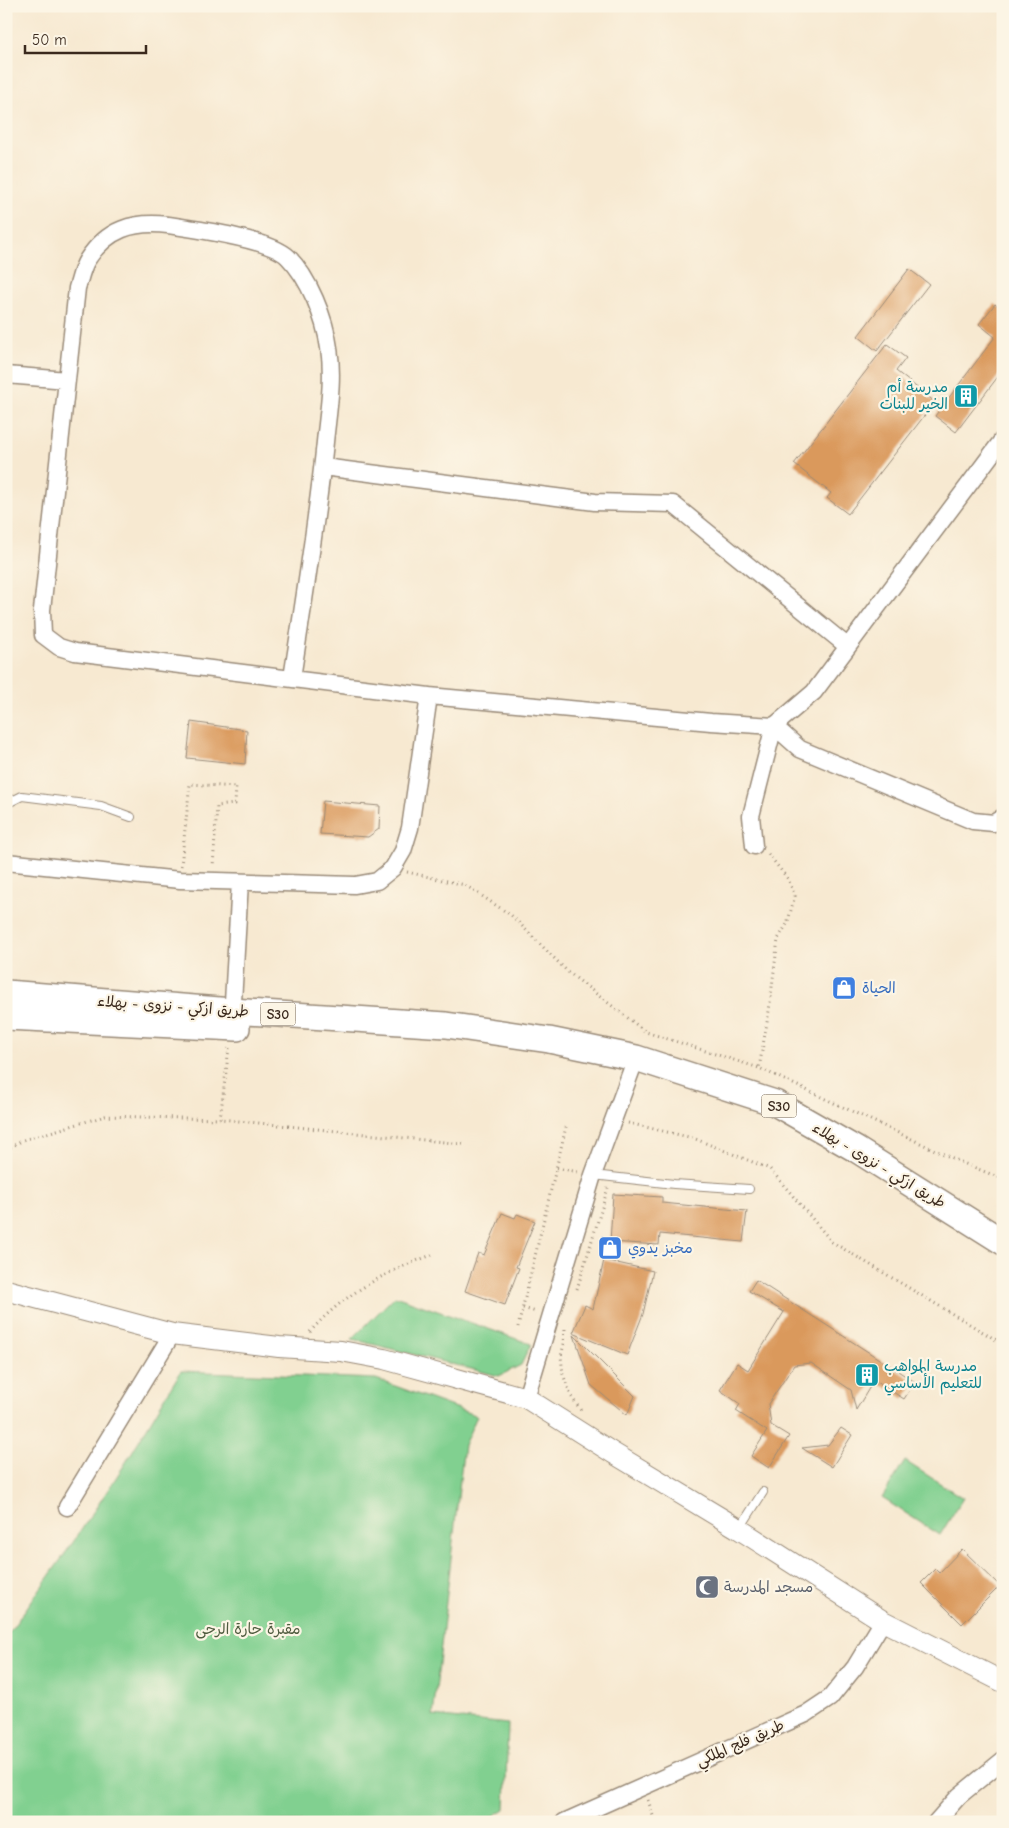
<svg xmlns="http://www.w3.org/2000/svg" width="1009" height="1828" font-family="'Comic Neue','Playpen Sans Arabic',sans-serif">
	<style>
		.green { fill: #81d090; stroke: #5e7d57 }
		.building { fill: #da995c }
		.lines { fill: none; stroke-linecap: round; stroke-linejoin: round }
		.service-casing { stroke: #998a78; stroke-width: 10 }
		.minor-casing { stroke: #998a78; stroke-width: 19 }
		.tertiary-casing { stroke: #998a78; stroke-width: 22 }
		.primary-casing { stroke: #998a78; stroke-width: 28 }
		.path { stroke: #998a78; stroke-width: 3; stroke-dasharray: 1 4; stroke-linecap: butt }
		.service { stroke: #fff; stroke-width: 8 }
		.minor { stroke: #fff; stroke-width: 16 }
		.tertiary { stroke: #fff; stroke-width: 20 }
		.primary { stroke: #fff; stroke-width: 25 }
		.labels { text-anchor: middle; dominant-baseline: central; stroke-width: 4.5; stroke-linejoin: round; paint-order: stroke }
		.shield { fill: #fcf5e5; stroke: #75675a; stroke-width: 1 }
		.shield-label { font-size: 14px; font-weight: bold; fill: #3b2a1e }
		.culture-label { font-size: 15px; fill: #0d838f; stroke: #fcf5e5; text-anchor: end }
		.shop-label { font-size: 15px; fill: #366cbe; stroke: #fcf5e5; text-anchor: start }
		.street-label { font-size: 15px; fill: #3b2a1e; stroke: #fcf5e5 }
		.worship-label { font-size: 15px; fill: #5b616d; stroke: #fcf5e5; text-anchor: start }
		.park-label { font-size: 15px; fill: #505c40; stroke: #fcf5e5 }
	</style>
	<rect width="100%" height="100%" fill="#fcf5e5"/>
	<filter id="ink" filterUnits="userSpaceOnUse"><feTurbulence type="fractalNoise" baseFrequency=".02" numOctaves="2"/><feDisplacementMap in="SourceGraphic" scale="10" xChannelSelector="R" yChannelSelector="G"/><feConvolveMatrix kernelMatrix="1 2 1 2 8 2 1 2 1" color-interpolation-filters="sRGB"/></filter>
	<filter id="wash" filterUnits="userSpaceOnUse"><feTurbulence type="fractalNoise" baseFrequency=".0096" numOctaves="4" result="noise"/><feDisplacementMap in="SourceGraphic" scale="20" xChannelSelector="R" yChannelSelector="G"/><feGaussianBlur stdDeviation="1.12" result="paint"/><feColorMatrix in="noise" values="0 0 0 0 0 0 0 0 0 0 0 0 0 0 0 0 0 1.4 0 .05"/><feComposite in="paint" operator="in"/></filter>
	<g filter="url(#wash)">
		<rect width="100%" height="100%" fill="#f7e9d1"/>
		<path class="green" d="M395,1296l136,48 -10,21 -22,11 -147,-37z
			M181,1371l195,8 101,37 -13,29 -31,271 75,8 -3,85 -21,13h-478v-185l70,-99 47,-71z
			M905,1461l58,37 -23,37 -58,-37z"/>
		<g id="blocks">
			<path class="building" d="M909,269l20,15 -52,67 -19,-15z
				M995,304l8,6v60l-47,62 -21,-16 60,-79 -16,-13z
				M887,344l19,14 -10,13 39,31 -87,112 -21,-16 4,-5 -37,-29z
				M191,722l56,8 -2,34 -58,-6z
				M323,801l57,5 -1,23 -11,8 -48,-3z
				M613,1194l49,3v6l85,8 -4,31 -83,-8 -1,11 -49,-3z
				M502,1213l13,5 2,-4 18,7 -19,46 3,1 -14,37 -40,-14 13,-38 6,2z
				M604,1260l49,11 -10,43 -16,41 -54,-22 12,-28 8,4z
				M756,1280l159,102 -11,17 -30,-19 -18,30 -5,-20 -40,-27 -17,2 -26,39 3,21 18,11 -20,32 -18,-12 16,-25 -31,-20 4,-7 -20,-14 17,-27 11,7 36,-58 -35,-21z
				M574,1335l61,61 -8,19 -36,-30z
				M841,1428l11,7 -20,32 -30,-19 26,-3z
				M962,1549l38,37 -38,38 -41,-41 14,-14 4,4z"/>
		</g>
	</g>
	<g filter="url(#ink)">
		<use href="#blocks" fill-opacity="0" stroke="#998a78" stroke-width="1"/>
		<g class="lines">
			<defs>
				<path id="service" d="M6,804l16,-8 79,10 30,11
					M593,1175l81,9 75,5
					M740,1528l23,-36"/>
				<path id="minor" d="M6,375l61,5
					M323,467l272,35 78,2 174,142
					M292,678c12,-78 25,-157 33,-236 3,-30 9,-63 4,-94 -4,-30 -20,-70 -41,-91 -18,-18 -93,-28 -120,-32 -35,-4 -61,4 -81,35 -5,8 -7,19 -10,28l-35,322 1,25 16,12 16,5 354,44 282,26 63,4 26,23 173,72 21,2 9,-6
					M754,846l-3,-30 23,-90 40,-34 189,-253
					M6,862l174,18 175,5 22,-4 16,-13 10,-17 7,-23 19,-132
					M232,1019l8,-137
					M526,1398l67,-223 43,-117
					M67,1507l105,-173
					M564,1822l242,-108 24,-16 25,-31 28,-46
					M936,1822l23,-26 44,-36"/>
				<path id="tertiary" d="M6,1290l166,44 107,13 62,4 43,8 142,39 87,55 126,76 144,92 120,61"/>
				<path id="primary" d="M6,993l226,18 214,14 103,15 87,18 139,45 82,47 146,92
					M6,1017l231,11"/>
			</defs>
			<use href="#service" class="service-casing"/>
			<use href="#minor" class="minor-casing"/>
			<use href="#tertiary" class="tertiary-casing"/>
			<use href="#primary" class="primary-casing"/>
			<path class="path" d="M768,854l20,25 7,17 -8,28 -9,15 -9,72 -10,57 204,95 40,16
				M181,866l9,-82 46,3 -1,17 -18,2 -4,61
				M407,872l58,13 46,30 57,57 78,60 113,36
				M229,1048l-9,71 243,25
				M628,1123l65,15 77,31 62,73 171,102
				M6,1150l17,-10 82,-24 115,3
				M557,1168l21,4
				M577,1289l31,-101
				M523,1308l13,4
				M518,1327l48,-200
				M565,1329l-1,15 -3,12 2,18 8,22 11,16
				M310,1332c33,-38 78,-62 125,-78
				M648,1800l7,22"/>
			<use href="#service" class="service"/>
			<use href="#minor" class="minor"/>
			<use href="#tertiary" class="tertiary"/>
			<use href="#primary" class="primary"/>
		</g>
	</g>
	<defs>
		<symbol id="building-square" viewBox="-11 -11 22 22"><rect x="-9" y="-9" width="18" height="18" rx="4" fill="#0f9aa8" stroke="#fcf5e5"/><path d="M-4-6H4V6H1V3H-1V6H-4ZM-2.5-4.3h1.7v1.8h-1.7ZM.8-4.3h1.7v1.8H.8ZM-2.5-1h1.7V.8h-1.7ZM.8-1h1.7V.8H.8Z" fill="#fff"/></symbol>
		<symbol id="shop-square" viewBox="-11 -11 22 22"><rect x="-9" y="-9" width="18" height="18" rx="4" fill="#3f7fe0" stroke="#fcf5e5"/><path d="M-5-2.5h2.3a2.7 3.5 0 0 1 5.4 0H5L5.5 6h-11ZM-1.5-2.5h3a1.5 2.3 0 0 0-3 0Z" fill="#fff"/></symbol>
		<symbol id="mosque-square" viewBox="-11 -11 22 22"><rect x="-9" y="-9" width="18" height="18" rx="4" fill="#6b7280" stroke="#fcf5e5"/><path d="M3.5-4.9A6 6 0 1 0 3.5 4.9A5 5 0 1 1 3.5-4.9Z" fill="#fff"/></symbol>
	</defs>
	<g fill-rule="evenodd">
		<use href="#building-square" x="952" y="382" width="28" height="28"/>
		<use href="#shop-square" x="830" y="974" width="28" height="28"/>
		<use href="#shop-square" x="596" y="1234" width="28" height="28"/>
		<use href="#building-square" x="853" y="1361" width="28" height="28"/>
		<use href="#mosque-square" x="693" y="1573" width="28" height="28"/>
	</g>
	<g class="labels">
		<g class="shield">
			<rect x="260.5" y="1002.5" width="35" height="23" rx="4"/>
			<rect x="761.5" y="1094.5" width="35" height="23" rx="4"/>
		</g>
		<g class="shield-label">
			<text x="278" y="1014">S30</text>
			<text x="779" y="1106">S30</text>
		</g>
		<g class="culture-label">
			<text x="948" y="387">مدرسة أم<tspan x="948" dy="17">الخير للبنات</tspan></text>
			<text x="884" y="1366" text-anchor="start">مدرسة المواهب<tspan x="884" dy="17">للتعليم الأساسي</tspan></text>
		</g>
		<g class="shop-label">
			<text x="862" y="988">الحياة</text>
			<text x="628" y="1248">مخبز يدوي</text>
		</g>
		<g class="street-label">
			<text transform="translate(173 1006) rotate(4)">طريق ازكي - نزوى - بهلاء</text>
			<text transform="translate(879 1165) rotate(31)">طريق ازكي - نزوى - بهلاء</text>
			<text transform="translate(740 1743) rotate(-24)">طريق فلج الملكي</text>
		</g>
		<g class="worship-label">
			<text x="724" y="1587">مسجد المدرسة</text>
		</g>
		<g class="park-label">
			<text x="248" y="1629">مقبرة حارة الرحى</text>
		</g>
	</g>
	<rect width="1009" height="1828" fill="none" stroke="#fcf5e5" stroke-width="25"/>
	<path d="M25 45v8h121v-8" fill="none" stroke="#3b2a1e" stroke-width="2.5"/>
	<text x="32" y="45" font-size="15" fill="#3b2a1e" stroke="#fcf5e5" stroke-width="4" paint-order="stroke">50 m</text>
</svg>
